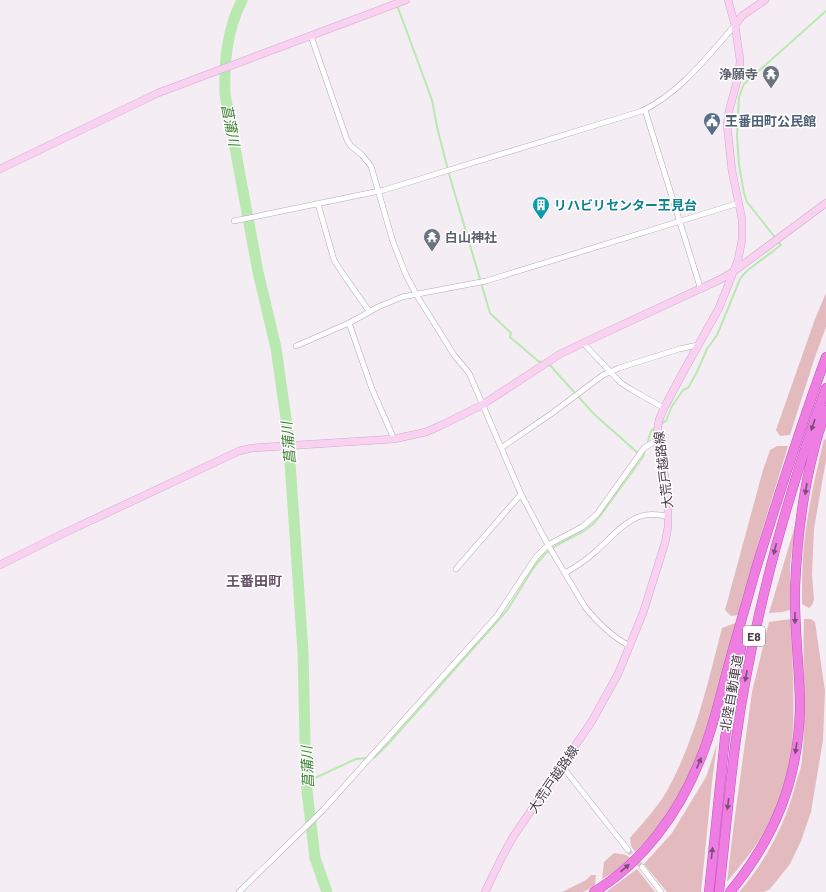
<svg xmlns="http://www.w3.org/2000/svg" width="826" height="892" font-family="Barlow,'Noto Sans JP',sans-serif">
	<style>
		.green { fill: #e3bbbf }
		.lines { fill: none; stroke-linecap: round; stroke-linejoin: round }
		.stream { stroke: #b9e9b1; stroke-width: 2 }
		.river { stroke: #b9e9b1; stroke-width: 11 }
		.street-tunnel { stroke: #d2c9d1; stroke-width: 5; stroke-dasharray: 5 2.5; stroke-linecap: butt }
		.street-casing { stroke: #b6a7b5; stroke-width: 6 }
		.secondary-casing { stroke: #d4a7cc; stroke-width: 8 }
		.highway-casing { stroke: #cc4fc3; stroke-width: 10 }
		.street { stroke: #fff; stroke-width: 5 }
		.secondary { stroke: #f9d2f1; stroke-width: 7 }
		.highway { stroke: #ee7ee2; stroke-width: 9 }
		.oneway { fill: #7a4f76 }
		.labels { text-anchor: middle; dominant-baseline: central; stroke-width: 3; stroke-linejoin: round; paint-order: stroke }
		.shield { fill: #fff; stroke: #7f767f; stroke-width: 1 }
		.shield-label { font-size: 12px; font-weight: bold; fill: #483b48 }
		.worship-label { font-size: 13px; font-weight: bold; fill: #5b616d; stroke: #fff; text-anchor: end }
		.service-label { font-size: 13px; font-weight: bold; fill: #4e5e75; stroke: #fff; text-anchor: start }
		.culture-label { font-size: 13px; font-weight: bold; fill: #0d838f; stroke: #fff; text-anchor: start }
		.street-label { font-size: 13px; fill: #483b48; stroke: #fff }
		.water-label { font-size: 14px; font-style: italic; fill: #3f8334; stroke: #fff }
		.neighbourhood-label { font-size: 14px; font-weight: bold; fill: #6a5369; stroke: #fff }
	</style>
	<rect width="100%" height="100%" fill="#f4edf3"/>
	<path class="green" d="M826,293v34l-11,30 -25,78 -10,1 -4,-6 39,-111z
		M824,439l2,1v20l-12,69 -2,45 2,26 -2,5 -3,3 -7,-4c0,-16 0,-33 1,-49 3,-39 12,-78 21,-116z
		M777,446h11l-29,95 -20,74 -8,1 -6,-6 38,-140 7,-20z
		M797,519l-7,45v46l-8,2 -13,1z
		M791,619c1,45 5,91 0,137 -3,25 -14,52 -26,74 -10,19 -24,35 -38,52l7,-59 18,-131 17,-70z
		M804,619h7l4,3 10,69 -2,49 -12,72 -10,29 -11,23 -20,25 -6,3h-25c27,-31 47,-69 57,-109 2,-8 6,-16 6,-24 5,-46 0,-93 2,-140z
		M738,622c-10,35 -19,71 -30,106 -7,19 -13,38 -22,57 -12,25 -31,48 -51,67l-4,-6 -1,-8c14,-17 30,-33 39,-51 27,-50 39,-105 53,-159z
		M717,744l-5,38 -11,110h-34l-23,-28 28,-31 34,-56z
		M614,853l12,2 4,3 -14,13 -14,8 2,-17z
		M637,869l18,23h-49z
		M591,875h5l-1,11 -12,6h-21l24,-12z"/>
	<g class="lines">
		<path class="stream" d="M397,5l35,95 5,27 12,47 41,139 21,20 -1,4 28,24 4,2
			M548,365l3,1 5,6 38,42 45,40
			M660,424l6,-3 6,-15 11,-16 5,-2 8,-14 11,-25 10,-14 3,-7 20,-49 3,-4 5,-5 33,-25 -34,-43 -3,-9 -5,-28 -2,-29 2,-39 5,-13 82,-73
			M647,445l4,-14 4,-3
			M372,758l3,-1 14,-14 106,-119 13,-15 26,-42 11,-13 12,-9 27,-14 9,-7 7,-8 43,-59 2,-8
			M306,782l50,-23 12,-1"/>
		<path class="river" d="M242,0c-15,30 -18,61 -17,94l33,178 18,76 12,85 15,219 3,130 9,76 12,34"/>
		<path class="street-tunnel" d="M628,850l14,17"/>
		<defs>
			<path id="street" d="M311,36l36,104 4,6 11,9 9,11 22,76 13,33 10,19 38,61 15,18 52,121 27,51 37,62c13,16 27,30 45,39
				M645,110l56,180
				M318,204l16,56 9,14 26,37
				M234,221l150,-31 258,-79c38,-18 66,-55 93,-86
				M349,323l23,66 22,50
				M583,343l38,40 11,7 32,18
				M296,346l53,-23 29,-16 24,-10 84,-16 253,-78
				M501,448l50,-34 52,-39 16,-7 60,-19 19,-4
				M456,569l65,-75
				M565,573c11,-6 21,-13 30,-21 14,-12 28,-30 46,-36 9,-3 18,-1 27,0
				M562,766l66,84
				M642,867l19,25
				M239,892l84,-82 174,-194 39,-59 12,-12 34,-18 15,-13 47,-66 13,-8"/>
			<path id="secondary" d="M735,25l7,-9 23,-16
				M0,169l158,-76 248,-93
				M0,565l58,-29 181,-85 13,-3 142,-9 32,-7 16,-7 40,-20 78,-51 23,-11 136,-63 14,-8 93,-69
				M485,892l16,-33 12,-22 79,-116 26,-47 25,-61 22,-70 3,-16v-21l-3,-29 -8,-37v-7l2,-13 5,-12 17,-32 38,-68 19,-48 4,-20v-21l-10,-48 -5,-47 2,-13 10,-37 1,-14 -5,-35 -7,-25"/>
			<path id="highway" d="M594,892c49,-30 85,-79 106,-132 12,-28 19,-59 27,-89 9,-33 19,-66 28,-99 22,-72 45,-144 71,-215
				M709,892l16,-154 19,-107
				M719,892c6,-51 10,-102 17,-153 17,-120 49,-237 90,-351
				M730,892c45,-55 68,-111 70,-183 0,-40 -6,-80 -5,-121 2,-46 7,-93 19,-138 3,-14 8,-27 12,-40"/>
		</defs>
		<use href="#street" class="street-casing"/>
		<use href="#secondary" class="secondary-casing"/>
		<use href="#highway" class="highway-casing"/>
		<use href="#street" class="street"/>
		<use href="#secondary" class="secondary"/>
		<use href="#highway" class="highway"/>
	</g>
	<defs><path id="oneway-solid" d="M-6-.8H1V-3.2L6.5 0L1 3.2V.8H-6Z"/></defs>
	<g class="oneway">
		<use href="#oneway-solid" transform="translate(813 425) rotate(109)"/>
		<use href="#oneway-solid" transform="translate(806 489) rotate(99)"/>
		<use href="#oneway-solid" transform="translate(775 549) rotate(104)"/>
		<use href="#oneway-solid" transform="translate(795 618) rotate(90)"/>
		<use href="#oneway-solid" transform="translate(746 676) rotate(100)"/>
		<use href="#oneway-solid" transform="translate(796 748) rotate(98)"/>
		<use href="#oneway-solid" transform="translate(699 763) rotate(-67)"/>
		<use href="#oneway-solid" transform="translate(728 804) rotate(97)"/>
		<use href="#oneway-solid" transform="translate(712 853) rotate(-84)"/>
		<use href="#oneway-solid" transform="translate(625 868) rotate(-41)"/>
	</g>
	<defs>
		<symbol id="temple-pin" viewBox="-11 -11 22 30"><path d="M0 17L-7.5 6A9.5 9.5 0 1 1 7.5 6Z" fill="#6b7280" stroke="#fff"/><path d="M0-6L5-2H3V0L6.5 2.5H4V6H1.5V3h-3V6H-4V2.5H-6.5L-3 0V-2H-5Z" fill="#fff"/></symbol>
		<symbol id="civic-pin" viewBox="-11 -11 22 30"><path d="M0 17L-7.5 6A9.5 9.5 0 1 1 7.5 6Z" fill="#5c6f8a" stroke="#fff"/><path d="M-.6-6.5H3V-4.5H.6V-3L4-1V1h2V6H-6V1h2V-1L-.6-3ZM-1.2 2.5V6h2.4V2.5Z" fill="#fff"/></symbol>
		<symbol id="building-pin" viewBox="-11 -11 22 30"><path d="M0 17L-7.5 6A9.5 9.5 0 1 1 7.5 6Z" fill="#0f9aa8" stroke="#fff"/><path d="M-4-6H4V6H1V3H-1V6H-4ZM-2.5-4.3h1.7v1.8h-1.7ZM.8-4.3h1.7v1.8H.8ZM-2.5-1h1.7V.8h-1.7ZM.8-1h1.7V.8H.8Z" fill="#fff"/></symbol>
	</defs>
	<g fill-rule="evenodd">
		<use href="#temple-pin" x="761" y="64" width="20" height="27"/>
		<use href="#civic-pin" x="702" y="111" width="20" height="27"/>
		<use href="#building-pin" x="531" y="195" width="20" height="27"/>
		<use href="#temple-pin" x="422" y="227" width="20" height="27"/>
	</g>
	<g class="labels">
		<rect class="shield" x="743" y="626" width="22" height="20" rx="3"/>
		<g class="shield-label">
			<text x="754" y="636">E8</text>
		</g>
		<g class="worship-label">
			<text x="758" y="74">浄願寺</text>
			<text x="445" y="237" text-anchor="start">白山神社</text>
		</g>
		<g class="service-label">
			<text x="725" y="121">王番田町公民館</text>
		</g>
		<g class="culture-label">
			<text x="554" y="205">リハビリセンター王見台</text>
		</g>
		<g class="street-label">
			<text transform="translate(663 470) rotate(-97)">大荒戸越路線</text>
			<text transform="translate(731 693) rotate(-80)">北陸自動車道</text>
			<text transform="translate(553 779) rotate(-56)">大荒戸越路線</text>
		</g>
		<g class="water-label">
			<text transform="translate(231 125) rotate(79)">菖蒲川</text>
			<text transform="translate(288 443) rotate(-95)">菖蒲川</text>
			<text transform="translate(307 767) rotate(-93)">菖蒲川</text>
		</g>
		<g class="neighbourhood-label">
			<text x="254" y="580">王番田町</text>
		</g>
	</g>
</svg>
